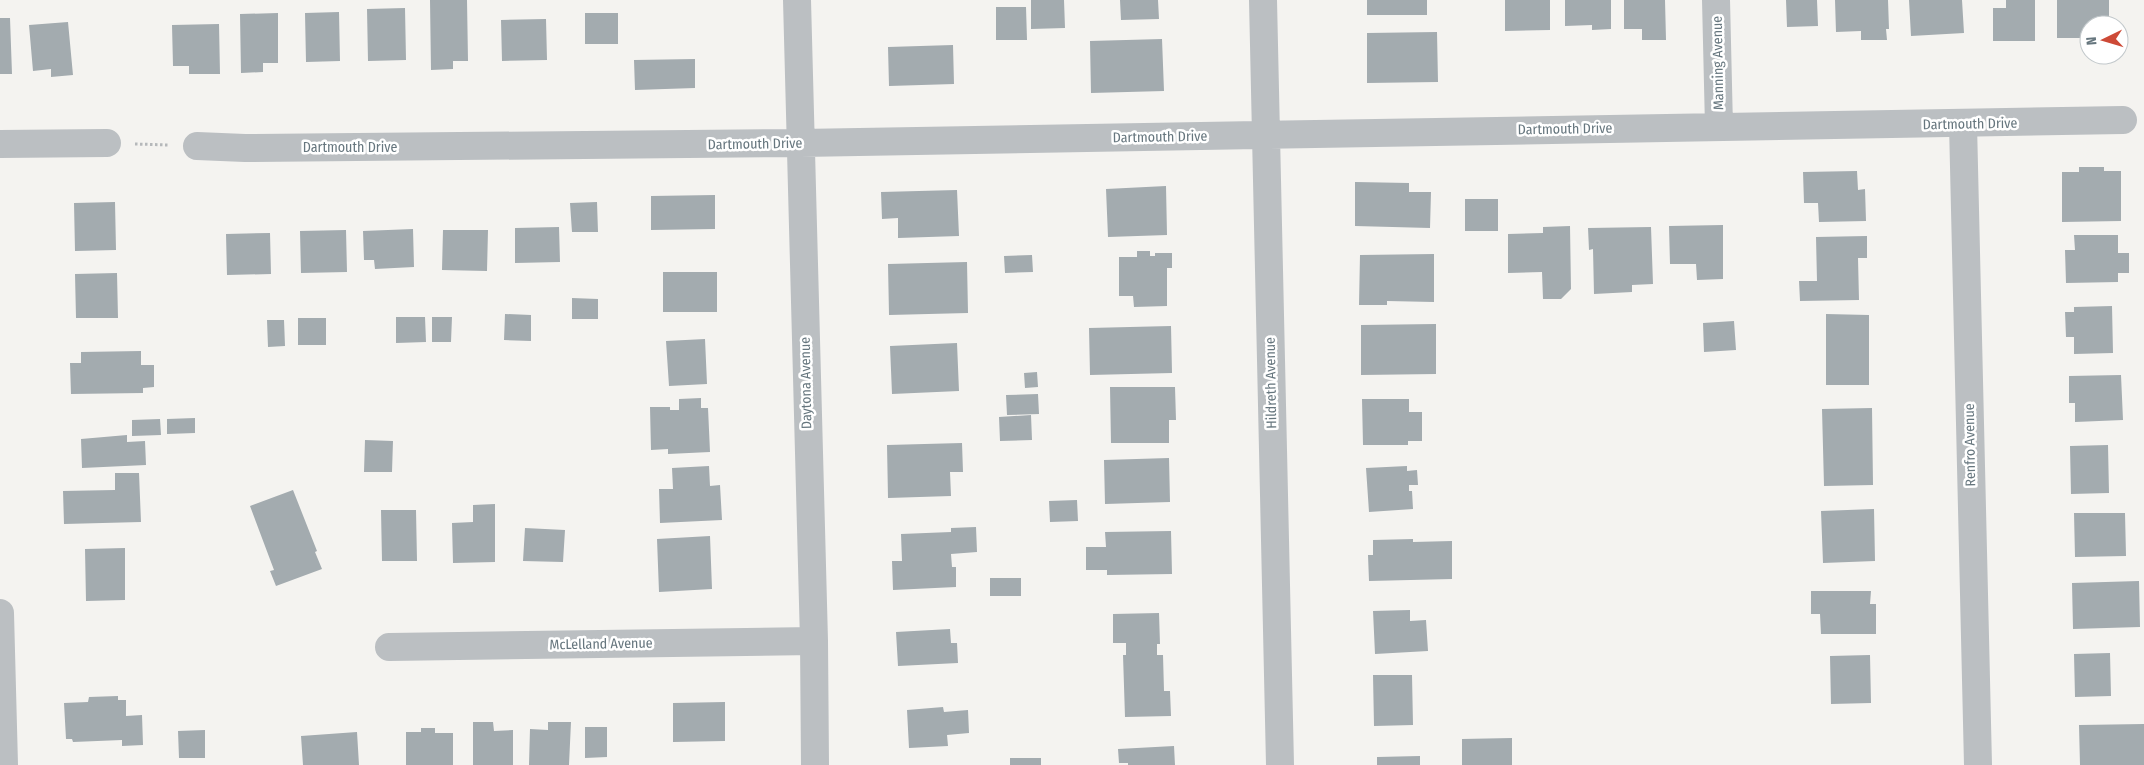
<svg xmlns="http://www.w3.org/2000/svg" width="2144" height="765" font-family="'Fira Sans Condensed',sans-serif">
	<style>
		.building { fill: #a3abaf }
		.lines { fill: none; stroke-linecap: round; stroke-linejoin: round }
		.path { stroke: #b5b8ba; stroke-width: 3; stroke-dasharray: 2.5 2.5; stroke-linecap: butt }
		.minor { stroke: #bbbfc2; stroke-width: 28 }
		.labels { text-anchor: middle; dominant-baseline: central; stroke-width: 5; stroke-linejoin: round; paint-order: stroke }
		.street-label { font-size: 14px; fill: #66767e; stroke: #fff }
	</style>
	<rect width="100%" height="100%" fill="#f4f3f0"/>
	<path class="building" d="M430,0h37l1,61h-15v8l-22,1z
		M1031,0h33l1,28 -34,1z
		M1120,0h38l1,19 -38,1z
		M1367,0h60v15h-60z
		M1505,0h45v30l-45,1z
		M1565,0h46v29l-19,1v-5l-27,1z
		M1624,0h41l1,40h-24v-11h-18z
		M1786,0h31l1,26 -31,1z
		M1835,0h53l1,29h-3l1,11h-26v-9l-25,1z
		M1909,0h53l2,33 -53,3z
		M2006,0h29v41h-42v-33h13z
		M2057,0h52v25h-20v13h-32z
		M996,7h30l1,33h-31z
		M405,8l1,52 -38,1 -1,-52z
		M339,12l1,49 -34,1 -1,-49z
		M278,13v50h-15v9l-22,1 -1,-59z
		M585,13h33v31h-33z
		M0,18h10l2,56h-12z
		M546,19l1,41 -45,1 -1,-41z
		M68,22l5,53 -22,2v-8l-18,2 -4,-46z
		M219,24l1,50h-31v-8h-16l-1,-41z
		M1437,32l1,50 -71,1v-50z
		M1162,39l2,52 -73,2 -1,-52z
		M953,45l1,39 -65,2 -1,-39z
		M695,59v29l-60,2 -1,-30z
		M2079,167h25v4h17v50l-59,1v-50h17z
		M1857,171l1,19 7,-1 1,32 -47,1 -1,-19h-14l-1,-31z
		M1355,182l54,1v9h22l-1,36 -75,-2z
		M1166,186l1,49 -59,2 -2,-48z
		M957,190l2,46 -61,2v-20l-16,1 -1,-27z
		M715,195v34l-64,1v-34z
		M1465,199h33v32h-33z
		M115,202l1,48 -41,1 -1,-48z
		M597,202l1,30h-26l-2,-29z
		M1723,225v54l-26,1 -1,-16h-26l-1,-38z
		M1570,226l1,63 -10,10h-18l-1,-27 -34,1v-39l35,-1v-6z
		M559,227l1,35 -45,1v-35z
		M1651,227l2,57 -21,1v7l-38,2 -1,-45 -4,1 -1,-22z
		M413,229l1,38 -39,2 -1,-9h-10l-1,-29z
		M346,230l1,42 -46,1 -1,-42z
		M443,230h45l-1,41 -45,-1z
		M270,233l1,41 -44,1 -1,-41z
		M2074,235h44v18h11v20h-11v9l-52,1 -1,-33h10z
		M1867,236v22h-9l1,42 -59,1 -1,-20h18l-1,-44z
		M1137,251h13v5h5v-3h17v15h-5v38l-33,1 -1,-11h-14v-39h18z
		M1434,254v48l-47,-1v4h-28l1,-50z
		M1032,255l1,17 -28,1 -1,-17z
		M967,262l1,51 -79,2 -1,-51z
		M663,272h54v40h-54z
		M117,273l1,45h-42l-1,-44z
		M572,298l26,1v20h-26z
		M2112,306l1,47 -39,1v-17h-8l-1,-25h9v-5z
		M505,314l26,1v26l-27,-1z
		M1826,314l43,1v70h-43z
		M396,317h29l1,25 -30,1z
		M432,317h20l-1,25h-19z
		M298,318h28v27h-28z
		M267,320h17l1,26 -17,1z
		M1734,321l2,29 -32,2 -1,-29z
		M1436,324v50l-75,1v-50z
		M1171,326l1,47 -82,2 -1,-47z
		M705,339l2,45 -38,2 -3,-45z
		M957,343l2,48 -67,3 -2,-48z
		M141,351v14h13v22l-11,1v5l-72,1 -1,-31h11v-11z
		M1037,372l1,15 -13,1 -1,-15z
		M2121,375l2,45 -48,2v-19h-6v-27z
		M1110,387h65l1,33h-7v23h-58z
		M1038,394l1,20 -32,1 -1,-20z
		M701,398v10h7l2,44 -42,2v-5l-17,1 -1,-43h20v3h9v-11z
		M1362,399h47v13h13v29h-14v4h-45z
		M1872,408l1,77 -49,1 -2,-77z
		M1031,415l1,25 -32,1 -1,-24z
		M195,418v15l-28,1v-15z
		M160,419l1,16 -29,1v-16z
		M127,435v7l18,-1 1,24 -64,3 -1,-29z
		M365,440l28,1 -1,31h-28z
		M962,443l1,29h-13l1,24 -63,2 -1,-53z
		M2108,445l1,48 -38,1 -1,-48z
		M1169,458l1,44 -65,2 -1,-44z
		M709,466l1,20 10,-1 2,35 -62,3 -1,-34h14l-1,-21z
		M1407,466v5l10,-1 1,15h-9v6h3l1,18 -44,3 -3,-44z
		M115,473h24l2,49 -77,2 -1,-33 52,-1z
		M293,490l24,61 -2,1 7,17 -46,17 -6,-15 4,-1 -24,-64z
		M1077,500l1,21 -28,1 -1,-21z
		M495,504v58l-42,1 -1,-40 21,-1v-17z
		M1874,509l1,52 -52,2 -2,-52z
		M381,510h35l1,51h-35z
		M2074,513h51l1,43 -51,1z
		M976,527l1,25 -26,2 1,13h4v20l-63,3 -1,-29h10l-1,-27 50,-2v-4z
		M525,528l40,2 -2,32 -40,-1z
		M1171,531l1,43 -65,1v-5h-21v-23h20l-1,-15z
		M710,536l2,53 -53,3 -2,-53z
		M1413,539v3l39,-1v38l-83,2 -1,-26h5v-15z
		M125,548v52l-39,1 -1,-52z
		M990,578h31v18h-31z
		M2139,581l1,46 -67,2 -1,-46z
		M1811,591h60l-1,13h6v30h-55l-1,-20h-9z
		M1410,610v11l16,-1 2,31 -53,3 -2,-43z
		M1159,613l1,31h-3v11h6l1,36h6l1,25 -46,1 -2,-62h3v-12h-13v-29z
		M950,629l1,14h6l1,20 -60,3 -2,-34z
		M2110,653l1,43 -36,1 -1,-43z
		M1870,655l1,48 -40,1 -1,-48z
		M1373,675h39l1,50 -39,1z
		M118,696v4h8v16l16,-1 1,30 -21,1v-6l-49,2 -1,-3h-6l-2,-36 24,-1 1,-5z
		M725,702v39l-52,1v-39z
		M943,707l1,5 24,-2 1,23 -22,2 1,11 -39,2 -2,-38z
		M473,722h20l1,9 19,-1v35h-40z
		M548,722h23l-2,43h-40l1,-36 18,1z
		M2144,724v41h-64l-1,-40z
		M585,727h22v30l-22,1z
		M421,728h14v5h18v32h-47v-33h15z
		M205,730v28h-26l-1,-27z
		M357,732l2,33h-56l-2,-29z
		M1512,738v27h-50v-26z
		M1174,746l1,19h-47v-2h-9l-1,-14z
		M1420,756v9h-43v-8z
		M1010,758h31v7h-31z"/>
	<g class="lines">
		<path class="path" d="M135,144l34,1"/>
		<path class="minor" d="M797,0l17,641 1,124
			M1263,0l17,765
			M1716,0l3,127
			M1963,124l15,641
			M0,144l107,-1
			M197,146l48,2 556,-5 1322,-23
			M0,613l4,152
			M389,647l425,-6"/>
	</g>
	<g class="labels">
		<g class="street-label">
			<text transform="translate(1718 63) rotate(-91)">Manning Avenue</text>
			<text transform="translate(1970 124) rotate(-1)">Dartmouth Drive</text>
			<text transform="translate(1565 129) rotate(-1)">Dartmouth Drive</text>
			<text transform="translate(1160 137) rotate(-1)">Dartmouth Drive</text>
			<text transform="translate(755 144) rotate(-1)">Dartmouth Drive</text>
			<text x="350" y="147">Dartmouth Drive</text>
			<text transform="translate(806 383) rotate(-91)">Daytona Avenue</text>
			<text transform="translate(1271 383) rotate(-91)">Hildreth Avenue</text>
			<text transform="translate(1970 445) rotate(-91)">Renfro Avenue</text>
			<text transform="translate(601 644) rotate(-1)">McLelland Avenue</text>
		</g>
	</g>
	<g transform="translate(2104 40) rotate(265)"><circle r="24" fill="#ffffff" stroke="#c2c8cb"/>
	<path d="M0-4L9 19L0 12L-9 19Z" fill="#cd4a37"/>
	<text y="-8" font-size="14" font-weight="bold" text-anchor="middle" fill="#66767e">N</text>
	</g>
</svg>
